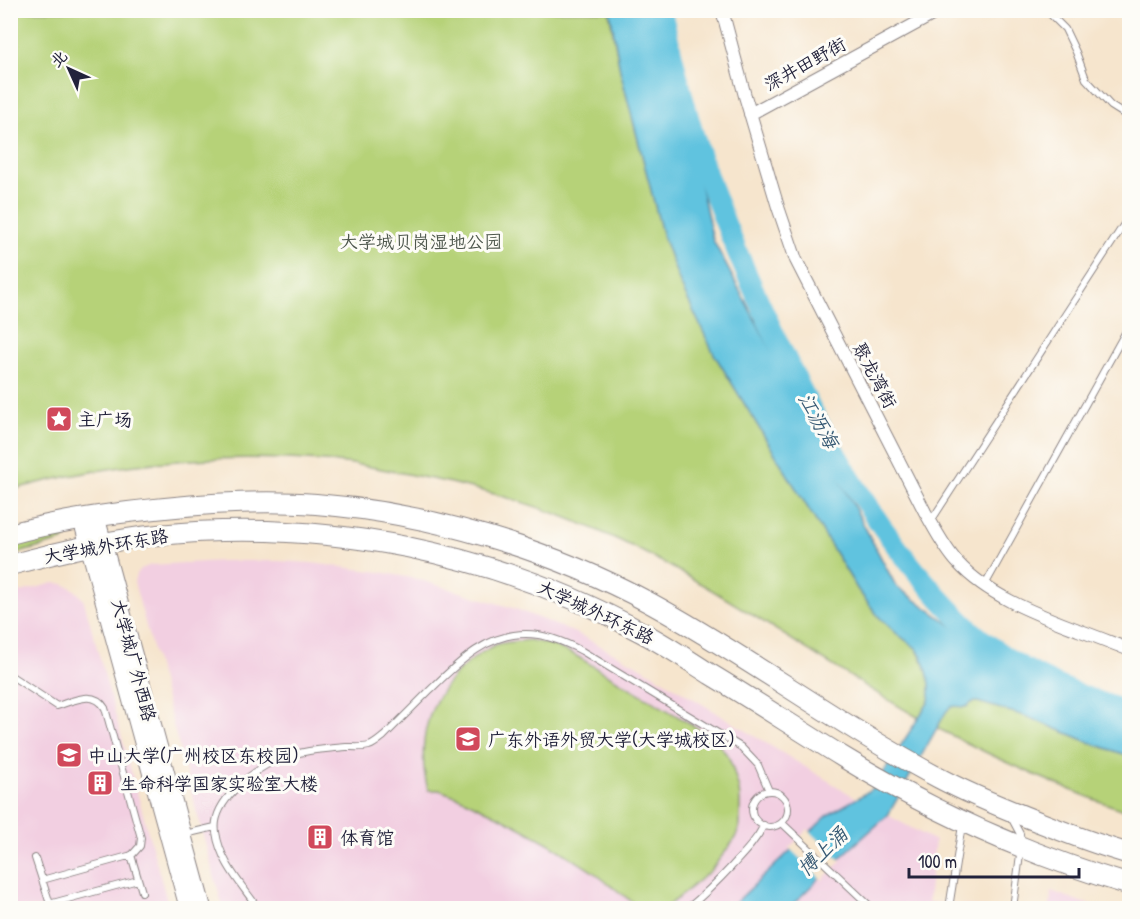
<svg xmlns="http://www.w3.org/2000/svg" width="1140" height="919" font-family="'Patrick Hand','LXGW WenKai TC',sans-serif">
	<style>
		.built { fill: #f2cfe1 }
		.green { fill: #b6d278; stroke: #6c7a5a; stroke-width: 1.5 }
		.water { fill: #61c3df; stroke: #42728d; stroke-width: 1.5 }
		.pier { fill: #f6e5cd }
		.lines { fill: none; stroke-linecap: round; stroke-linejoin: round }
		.river { stroke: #61c3df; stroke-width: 21 }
		.lane-casing { stroke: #8c8484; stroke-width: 8 }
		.street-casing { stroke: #8c8484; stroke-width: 14 }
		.secondary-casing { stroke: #8c8484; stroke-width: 20 }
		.primary-casing { stroke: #8c8484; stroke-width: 22 }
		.lane { stroke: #fff; stroke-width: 6 }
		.street { stroke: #fff; stroke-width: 12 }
		.secondary { stroke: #fff; stroke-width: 18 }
		.primary { stroke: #fff; stroke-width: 20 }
		.labels { text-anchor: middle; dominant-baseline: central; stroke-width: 6; stroke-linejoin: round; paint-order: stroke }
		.street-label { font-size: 18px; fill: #22223b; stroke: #fdfcf7 }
		.park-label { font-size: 18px; fill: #4e574d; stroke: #fdfcf7 }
		.poi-label { font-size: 18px; fill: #22223b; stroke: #fdfcf7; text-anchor: start }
		.water-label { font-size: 20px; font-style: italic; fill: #385a74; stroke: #fdfcf7 }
	</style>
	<rect width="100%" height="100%" fill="#fdfcf7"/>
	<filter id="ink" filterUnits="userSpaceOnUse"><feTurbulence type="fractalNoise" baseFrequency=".0167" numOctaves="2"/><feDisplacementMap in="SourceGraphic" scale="12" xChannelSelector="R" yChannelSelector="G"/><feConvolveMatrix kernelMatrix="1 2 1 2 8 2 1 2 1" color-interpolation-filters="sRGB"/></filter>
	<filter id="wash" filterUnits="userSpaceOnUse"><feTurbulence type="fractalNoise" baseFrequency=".008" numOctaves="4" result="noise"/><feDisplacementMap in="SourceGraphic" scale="24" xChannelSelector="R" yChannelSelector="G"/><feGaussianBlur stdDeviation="1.35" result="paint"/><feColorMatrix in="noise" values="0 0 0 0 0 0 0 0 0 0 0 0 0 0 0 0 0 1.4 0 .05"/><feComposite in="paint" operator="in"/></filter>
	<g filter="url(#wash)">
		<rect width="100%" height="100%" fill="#f6e5cd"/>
		<path class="built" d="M222,561h57l32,2 69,9 37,7 99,30 62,25 65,34 210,128 82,45 -7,61 60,6h-765l-89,-326 3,-9 4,-4 10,-4z
			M54,583l9,1 9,4 7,6 5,7 85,307h-158l-1,-313z
			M1051,891l30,11 20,6h-51z"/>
		<path class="green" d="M11,11h598l11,59 23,89 19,74 18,50 34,71 144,236 21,27 17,16 20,15 9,17 5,18v14l-2,6 -9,15c-100,-57 -194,-127 -298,-177 -65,-31 -135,-52 -204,-65 -20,-4 -39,-8 -58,-11 -24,-4 -49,-5 -73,-6 -93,-4 -186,6 -275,31z
			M63,531l2,1c3,4 0,7 -3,9l-51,14v-11z
			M530,640l22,5 21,9 133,79 14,13 8,10 4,10 7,23 1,11v25l-3,9 -5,9 -21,27 -34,29 -13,9h-24l-48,-37 -42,-27 -44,-24 -45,-22 -22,-8h-11c-12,-47 -1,-91 35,-123 11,-9 22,-18 35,-23 11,-3 22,-3 32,-4z
			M973,702h5l47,14 69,28 35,12v56c-66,-23 -130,-52 -192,-84 3,-6 8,-19 14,-22 4,-2 11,1 15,1z"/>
		<path class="water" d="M610,11h51l52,229 183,346 134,95 99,35v40l-35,-12 -69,-28 -47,-14h-5l-7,5c-9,0 -14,-4 -20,5l-58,103 -47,42 -52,51h-59l97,-92c16,-11 34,-18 48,-30l53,-83 2,-6v-14l-5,-19 -4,-9 -5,-7 -20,-15 -17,-16 -21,-27 -144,-236 -34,-71 -18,-50 -19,-74 -23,-89z"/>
		<path class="pier" d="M808,829l33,32 -19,19 -33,-32z"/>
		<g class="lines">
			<path class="river" d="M661,10c14,55 26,110 45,162 28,79 63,154 101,229 37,70 74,133 128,192 14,15 29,32 45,45 43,36 96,58 150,74"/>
		</g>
	</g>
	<g filter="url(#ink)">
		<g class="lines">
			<defs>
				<path id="lane" d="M1046,10l19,19 11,23 10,27 25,27 19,12
					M931,521l199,-306
					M985,585l145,-261
					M10,675l47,31c16,-5 37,-17 48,2l36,130 -1,8 -8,9 -90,25
					M752 809a18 18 0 1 1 36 0a18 18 0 1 1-36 0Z
					M1012,819l8,15 1,13 -8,61
					M782,823l90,85
					M185,834l30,-7
					M131,855l11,37
					M35,858l15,46
					M34,908l104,-28
					M258,908c-16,-23 -38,-46 -42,-76 -5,-29 34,-59 58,-71 10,-5 24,-8 35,-10 12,-2 25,-3 37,-4 7,0 16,1 23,-1 6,-2 11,-7 15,-10 16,-16 31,-31 46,-46 27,-26 55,-56 96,-56 20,0 39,8 56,17l159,96 17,18 11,26
					M688,908c16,-13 30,-27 44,-42 12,-13 24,-25 32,-41
					M949,908l13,-83"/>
				<path id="street" d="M722,10l23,86 33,111 18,53 129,252c10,17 19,36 33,51 30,33 79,51 120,67 17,6 34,13 52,20
					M750,114l191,-104"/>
				<path id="secondary" d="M95,516l107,392
					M82,518l107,390"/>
				<path id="primary" d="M10,534c51,-14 103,-21 155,-26 50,-5 100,-8 151,-4 113,9 234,45 334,99 99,54 189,122 289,175 34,18 69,32 105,46 28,11 57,22 86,30
					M10,565c48,-13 99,-25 148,-30 168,-17 337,17 485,98 23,12 45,27 67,41 45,27 89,56 133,83 90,55 186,98 287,128"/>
			</defs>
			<use href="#lane" class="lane-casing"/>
			<use href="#street" class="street-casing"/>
			<use href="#secondary" class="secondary-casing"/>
			<use href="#primary" class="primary-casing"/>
			<use href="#lane" class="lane"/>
			<use href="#street" class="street"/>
			<use href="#secondary" class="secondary"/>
			<use href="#primary" class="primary"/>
		</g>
	</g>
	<defs>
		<symbol id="sight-square" viewBox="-11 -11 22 22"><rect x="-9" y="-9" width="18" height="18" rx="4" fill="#d1495b" stroke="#fdfcf7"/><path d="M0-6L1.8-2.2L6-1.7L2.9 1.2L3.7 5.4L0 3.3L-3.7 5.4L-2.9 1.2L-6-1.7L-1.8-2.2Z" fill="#fff"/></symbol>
		<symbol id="university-square" viewBox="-11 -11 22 22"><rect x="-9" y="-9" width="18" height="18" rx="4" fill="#d1495b" stroke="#fdfcf7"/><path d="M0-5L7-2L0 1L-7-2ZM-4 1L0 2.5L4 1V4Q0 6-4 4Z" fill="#fff"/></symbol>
		<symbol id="building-square" viewBox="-11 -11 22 22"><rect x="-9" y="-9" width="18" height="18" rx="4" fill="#d1495b" stroke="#fdfcf7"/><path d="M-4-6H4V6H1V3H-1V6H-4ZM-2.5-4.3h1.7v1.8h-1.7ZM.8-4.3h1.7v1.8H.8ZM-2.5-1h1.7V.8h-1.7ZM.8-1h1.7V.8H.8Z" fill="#fff"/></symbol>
	</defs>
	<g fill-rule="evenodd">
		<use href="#sight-square" x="44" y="404" width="30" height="30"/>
		<use href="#university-square" x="453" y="724" width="30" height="30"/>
		<use href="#university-square" x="54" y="740" width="30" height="30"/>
		<use href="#building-square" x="85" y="768" width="30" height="30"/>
		<use href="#building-square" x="305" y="822" width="30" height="30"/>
	</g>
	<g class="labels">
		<g class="street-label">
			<text transform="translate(805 64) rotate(-29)">深井田野街</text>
			<text transform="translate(875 375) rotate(62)">聚龙湾街</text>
			<text transform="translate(106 546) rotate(-10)">大学城外环东路</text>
			<text transform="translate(596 612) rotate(25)">大学城外环东路</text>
			<text transform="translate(134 660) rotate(75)">大学城广外西路</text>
		</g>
		<g class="park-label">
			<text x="421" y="241">大学城贝岗湿地公园</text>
		</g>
		<g class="poi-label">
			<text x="78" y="419">主广场</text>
			<text x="488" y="739">广东外语外贸大学(大学城校区)</text>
			<text x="88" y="755">中山大学(广州校区东校园)</text>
			<text x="120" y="783">生命科学国家实验室大楼</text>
			<text x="340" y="837">体育馆</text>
		</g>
		<g class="water-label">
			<text transform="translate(819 420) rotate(61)">江沥海</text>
			<text transform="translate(822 851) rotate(-44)">博上涌</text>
		</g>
	</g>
	<rect width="1140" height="919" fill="none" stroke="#fdfcf7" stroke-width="36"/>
	<g transform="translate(69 69) rotate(315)" stroke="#fdfcf7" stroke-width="4.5" paint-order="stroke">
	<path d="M0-4.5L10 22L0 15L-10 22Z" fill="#22223b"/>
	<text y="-9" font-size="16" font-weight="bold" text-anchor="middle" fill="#22223b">北</text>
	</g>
	<path d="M909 868v9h170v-9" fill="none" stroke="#22223b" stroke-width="3"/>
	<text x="918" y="868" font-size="18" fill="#22223b" stroke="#fdfcf7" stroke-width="4.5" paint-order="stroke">100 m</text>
</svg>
